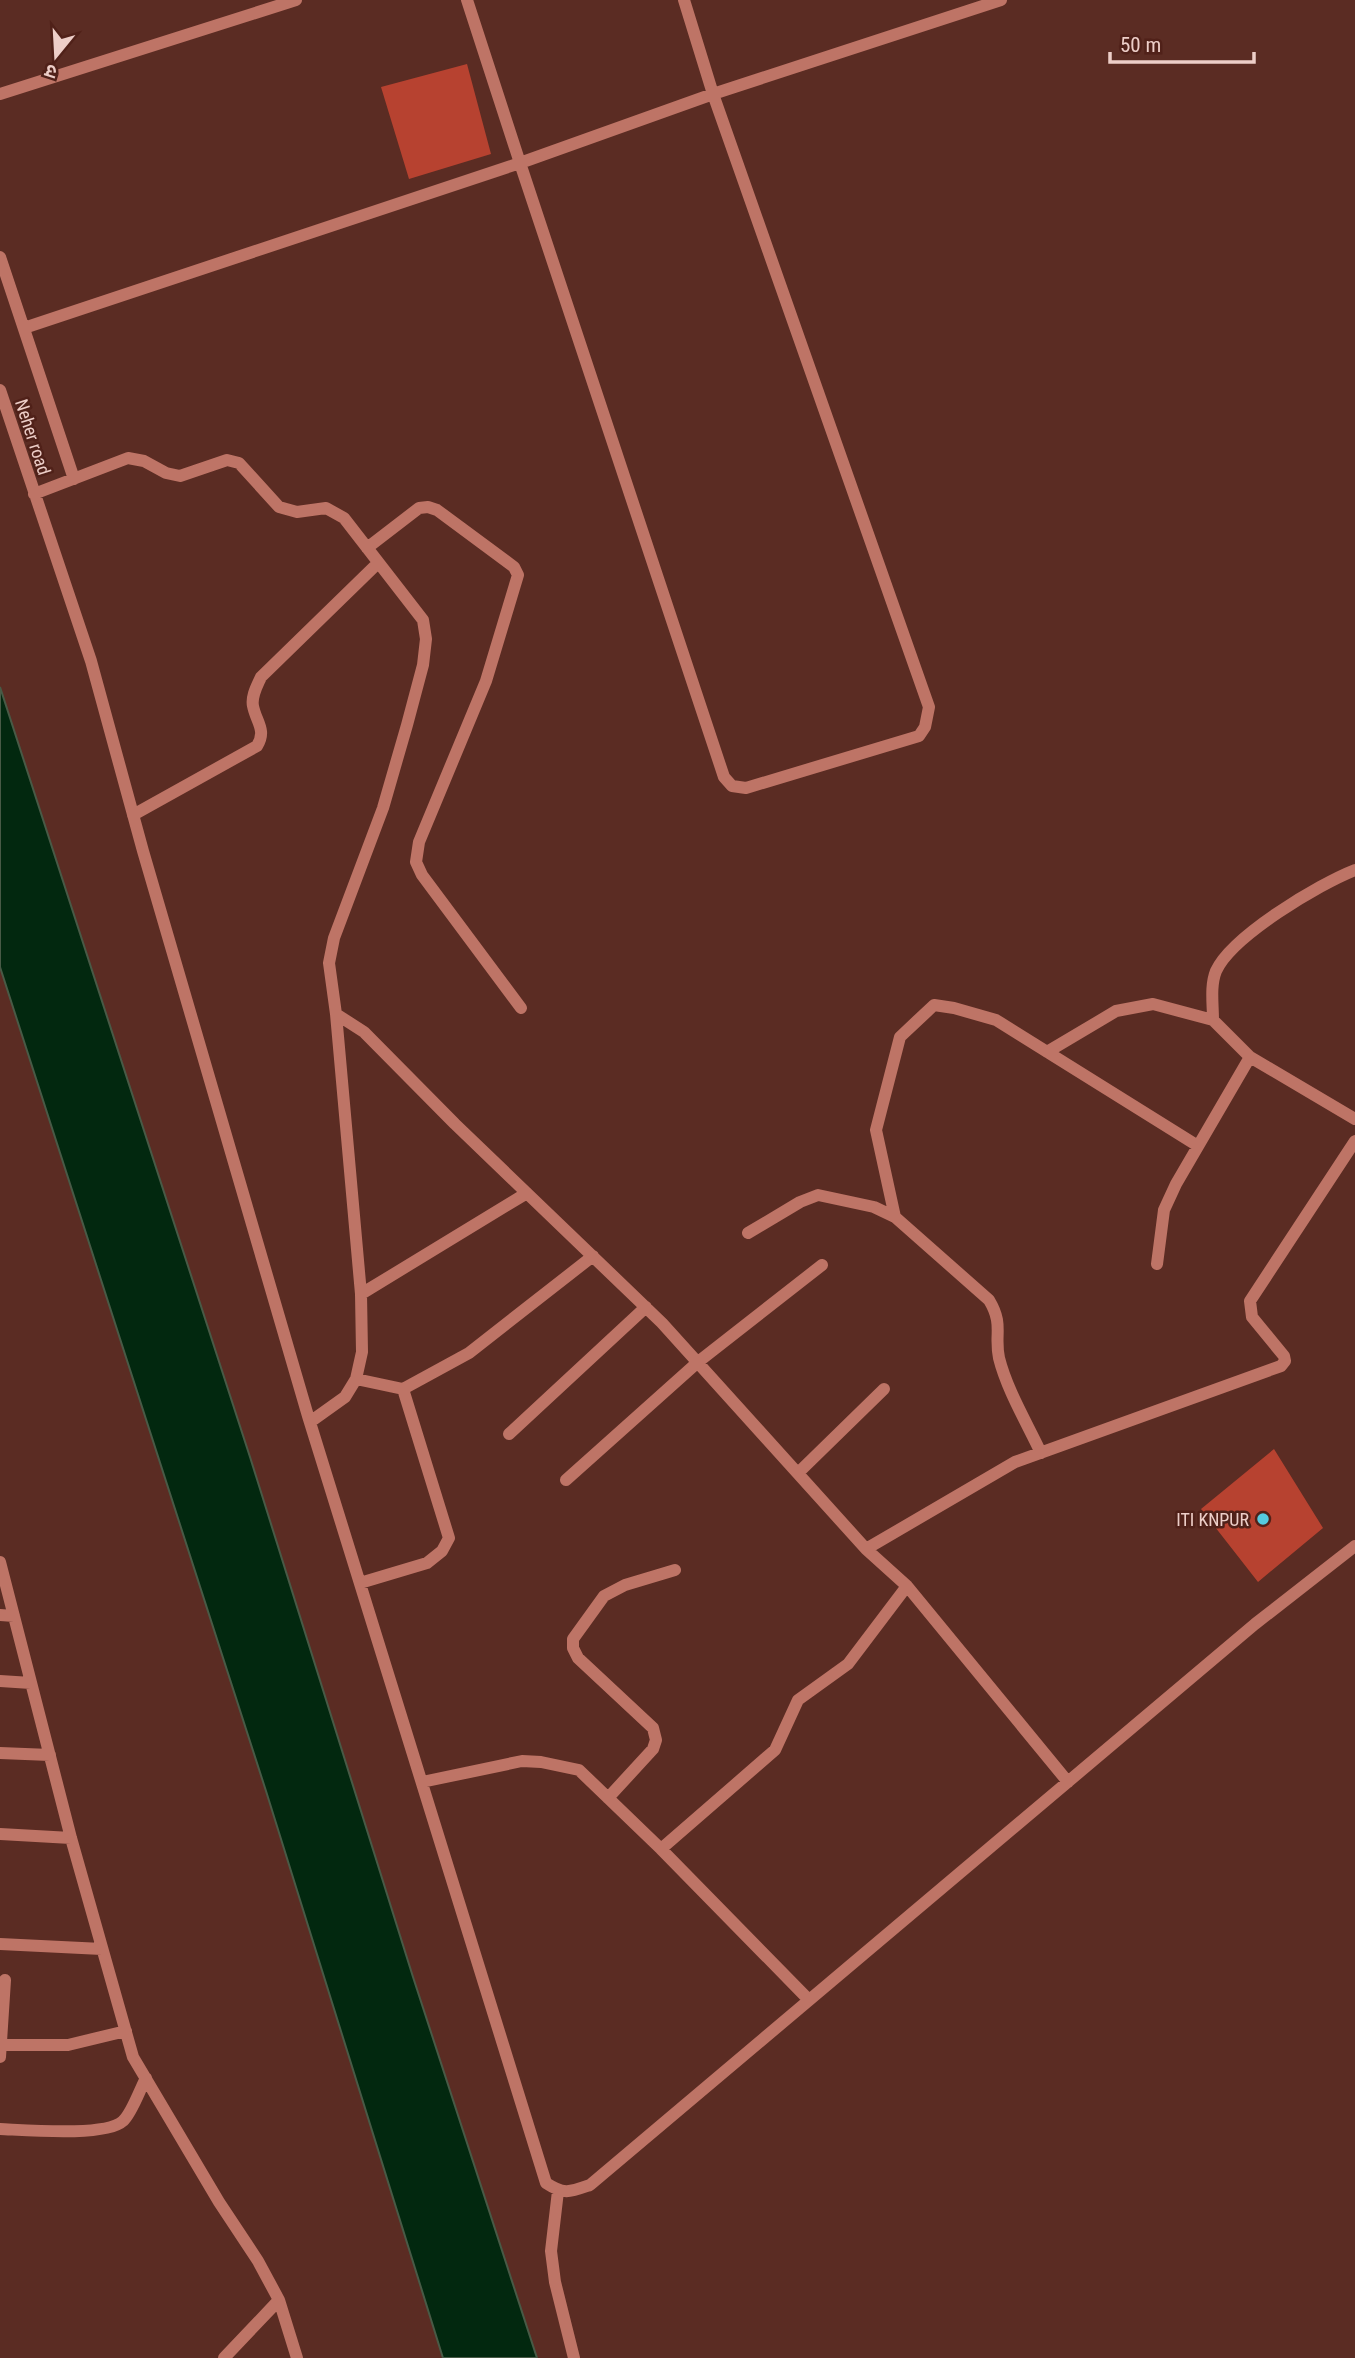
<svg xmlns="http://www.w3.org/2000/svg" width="1355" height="2358" font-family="'Roboto Condensed','Noto Sans Devanagari',sans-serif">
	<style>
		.water { fill: #02280f; stroke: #485a46; stroke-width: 2 }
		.building { fill: #b74230 }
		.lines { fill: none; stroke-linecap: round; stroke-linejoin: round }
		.minor { stroke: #be7466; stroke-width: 12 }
		.poi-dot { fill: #55cadf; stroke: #502119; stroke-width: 2.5 }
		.labels { text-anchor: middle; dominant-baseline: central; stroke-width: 5; stroke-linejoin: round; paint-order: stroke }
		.street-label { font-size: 18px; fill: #edcec8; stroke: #502119 }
		.poi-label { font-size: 18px; fill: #edcec8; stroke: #502119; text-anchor: end }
	</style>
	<rect width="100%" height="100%" fill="#5b2c23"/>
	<path class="water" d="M0,687l250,770 163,520 124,381h-94l-177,-567 -266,-824z"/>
	<path class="building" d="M467,64l24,90 -82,25 -28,-92z
		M1274,1449l49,79 -65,54 -57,-73z"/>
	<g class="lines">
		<path class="minor" d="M467,0l53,163 193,-69 288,-94
			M0,94l296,-94
			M0,257l74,222
			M24,328l496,-165 204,614 8,9 14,2 173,-52 6,-9 4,-20 -216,-613 -29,-94
			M0,390l91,271 52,190 165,565 238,767c18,12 24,9 44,2l665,-561 100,-78
			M34,494l94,-36 16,3 22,12 14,3 47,-16 12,3 40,44 18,5 29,-4 18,10 79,102 3,19 -3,26 -16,60 -24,83 -49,130 -5,25 7,51 25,280 1,58 -6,27 -11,18 -35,25
			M367,548l52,-40 9,-1 9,3 77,57 4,8 -32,106 -67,161 -3,20 6,13 99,133
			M133,815l124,-69c10,-16 -1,-24 -4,-40 -2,-10 4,-20 8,-29l117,-114
			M336,1014l28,18 91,92 207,199 204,226 41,37 161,196
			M1213,1020c0,-16 -3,-34 3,-49 16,-35 103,-87 139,-101
			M1047,1052l69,-41 37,-7 60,16 37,37 105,62
			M895,1217l-19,-87 24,-93 34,-32 20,3 42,12 202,126
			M748,1233l52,-31 18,-7 56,12 21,10 94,83c15,25 5,34 10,58 8,32 28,65 42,95
			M1157,1264l7,-54 12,-26 74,-127
			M361,1294l166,-101
			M356,1379l47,10 66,-36 124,-97
			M509,1434l137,-127
			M798,1473l86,-84
			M566,1480l132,-118 124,-97
			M866,1549l149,-87 266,-96 4,-5 -1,-5 -32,-39 -2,-16 105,-160
			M0,1562l71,276 62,219 86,145 39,59 21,39 18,58
			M360,1583l67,-20 15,-12 7,-13 -46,-149
			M0,1615l14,1
			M0,1681l31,2
			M0,1753l50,2
			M422,1782l100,-21 19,1 38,8 82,79 148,151
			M608,1798l45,-49 3,-9 -3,-12 -75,-70 -5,-10v-9l31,-43 21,-11 50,-15
			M0,1834l71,4
			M661,1849l114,-99 23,-50 50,-36 59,-78
			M0,1944l102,5
			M0,2045h68l58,-14
			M0,2057l5,-77
			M0,2129c25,1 106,8 123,-8 9,-8 17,-32 23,-43
			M558,2191l-7,60 4,31 19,76
			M224,2358l55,-58"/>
	</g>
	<circle class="poi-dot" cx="1263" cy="1519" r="7"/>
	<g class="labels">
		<g class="street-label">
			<text transform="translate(33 437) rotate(72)">Neher road</text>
		</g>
		<g class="poi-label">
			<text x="1249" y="1519">ITI KNPUR</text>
		</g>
	</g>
	<g transform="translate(56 56) rotate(198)" stroke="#502119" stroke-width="5" paint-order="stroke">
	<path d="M0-5L12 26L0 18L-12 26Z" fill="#edcec8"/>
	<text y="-10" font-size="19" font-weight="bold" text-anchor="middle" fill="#edcec8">उ</text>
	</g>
	<path d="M1110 52v10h144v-10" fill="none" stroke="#edcec8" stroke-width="3.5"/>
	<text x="1120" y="52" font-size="21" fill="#edcec8" stroke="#502119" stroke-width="5" paint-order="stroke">50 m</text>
</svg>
